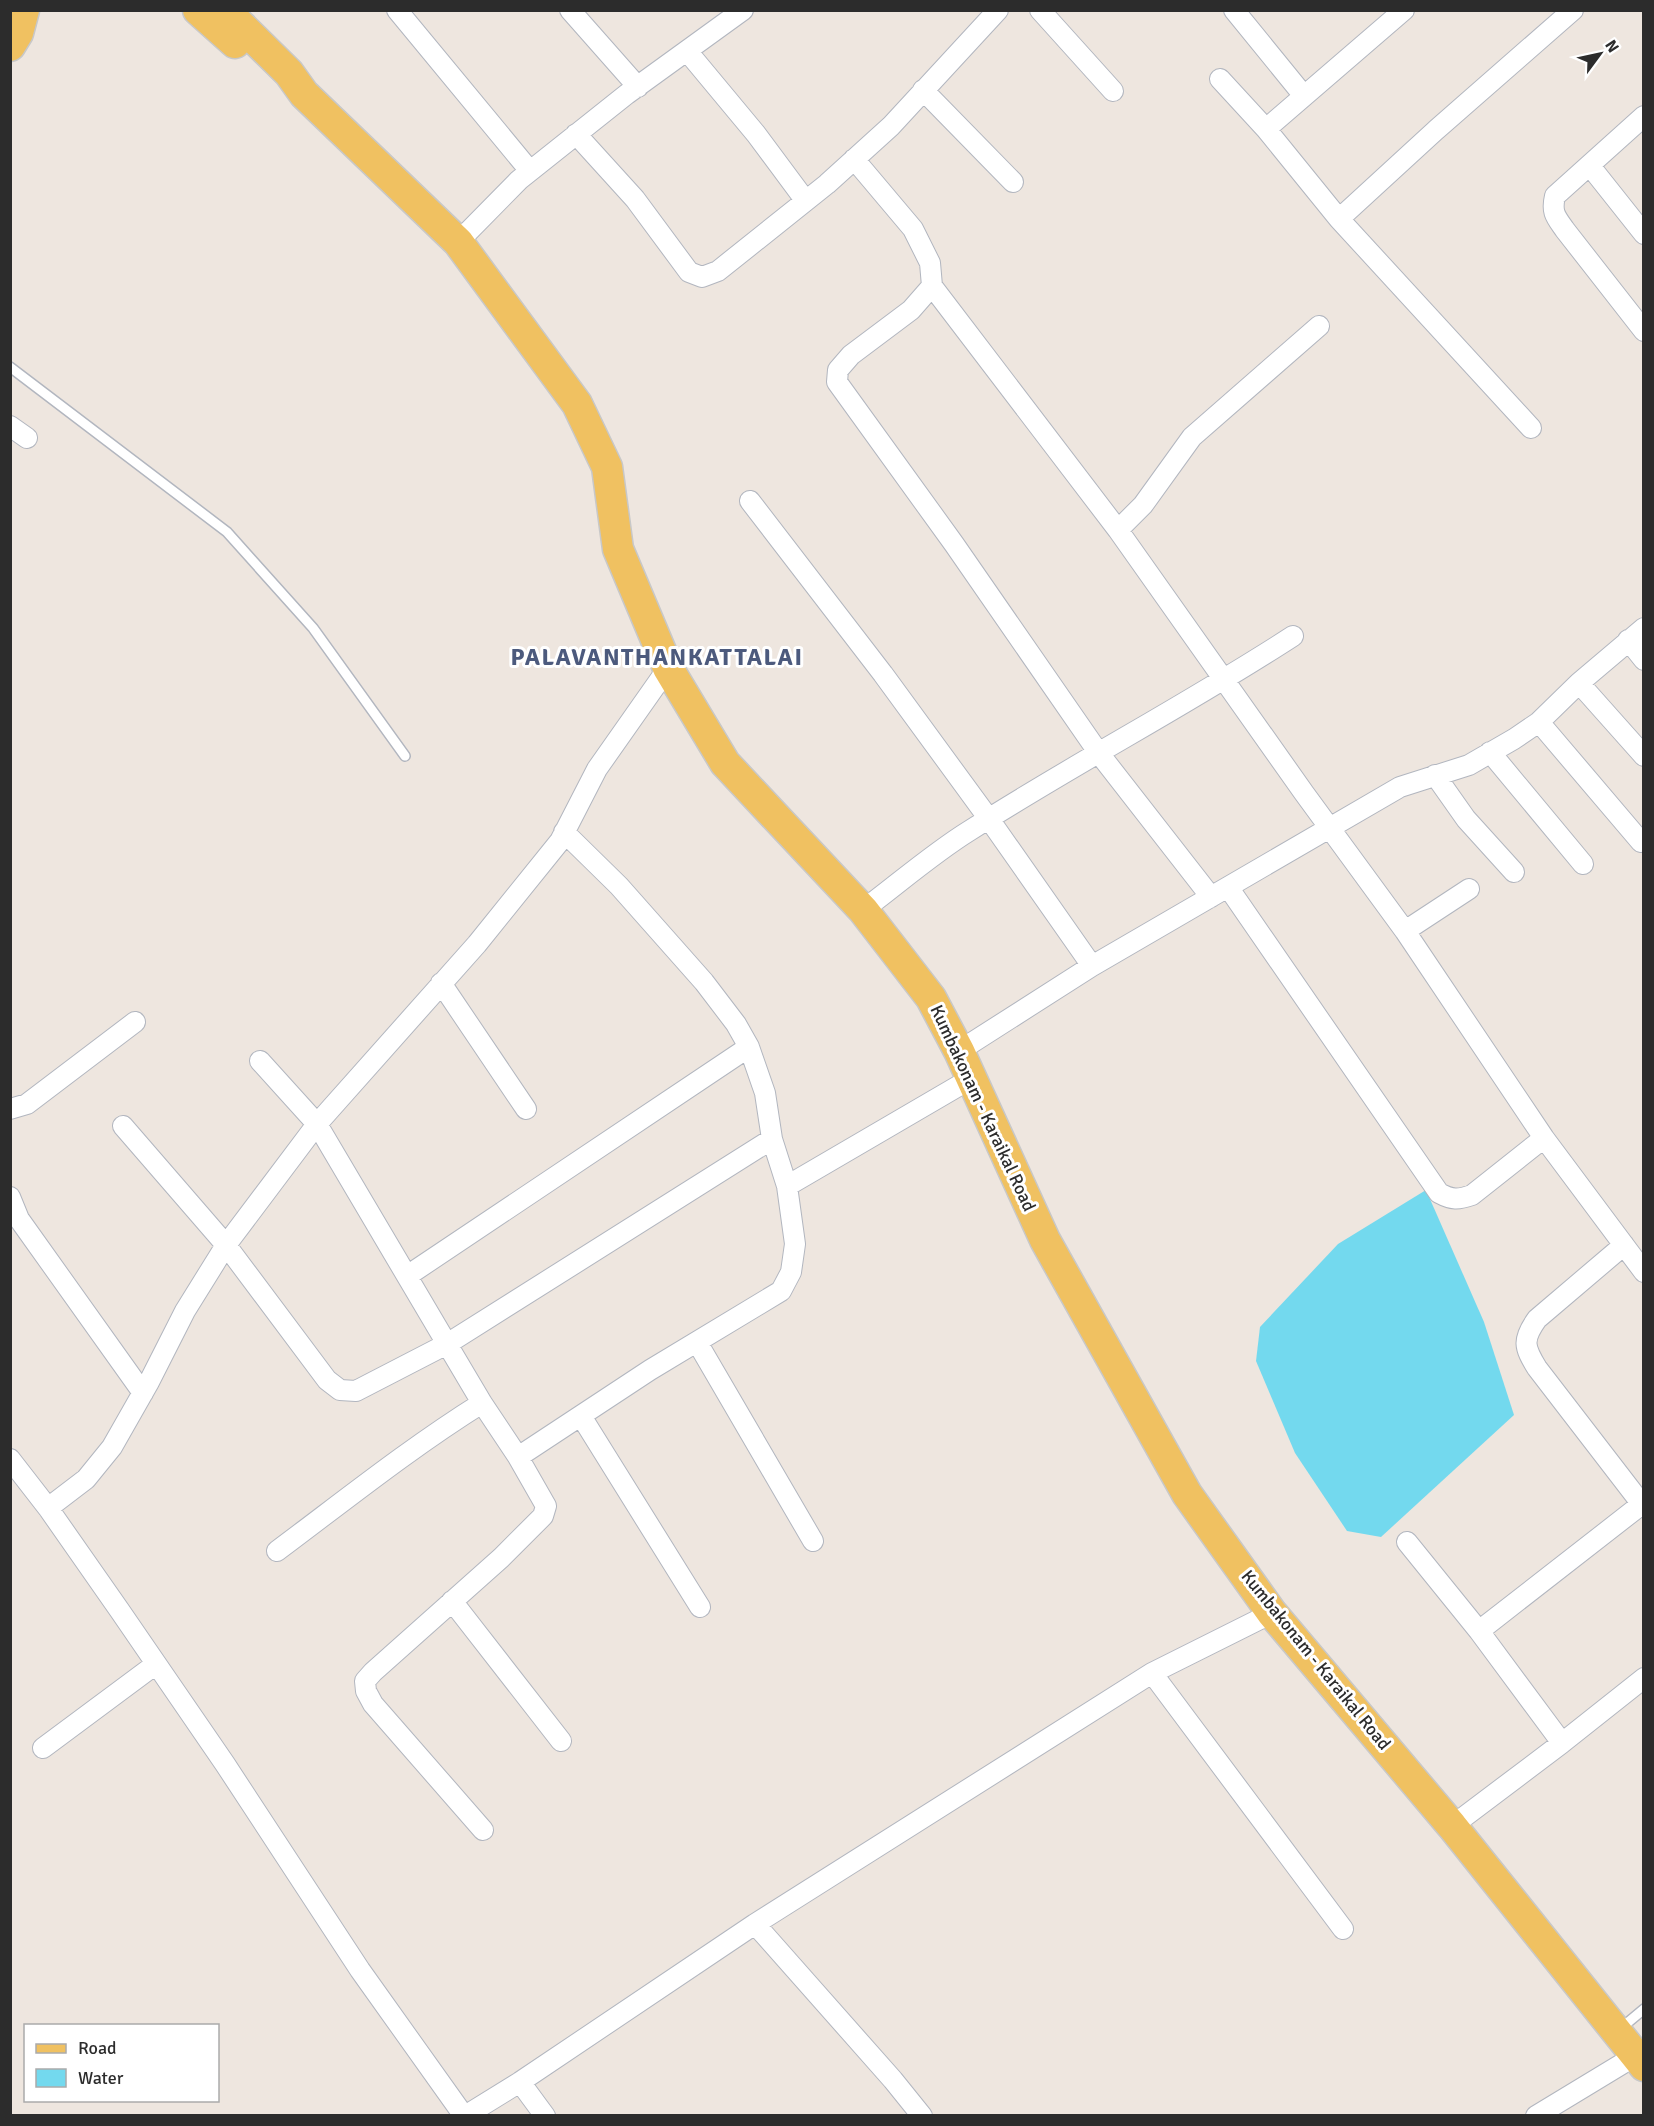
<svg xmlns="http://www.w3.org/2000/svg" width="1654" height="2126" font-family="Signika,sans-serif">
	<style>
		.water { fill: #73d9ee }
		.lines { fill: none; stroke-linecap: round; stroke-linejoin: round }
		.service-casing { stroke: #b2b6bf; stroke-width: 12 }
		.minor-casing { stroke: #b2b6bf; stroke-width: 22 }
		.primary-casing { stroke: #c8c8c8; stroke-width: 33 }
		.service { stroke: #fff; stroke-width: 9 }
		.minor { stroke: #fff; stroke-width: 20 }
		.primary { stroke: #f0c161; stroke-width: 30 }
		.labels { text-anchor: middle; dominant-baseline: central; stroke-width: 6; stroke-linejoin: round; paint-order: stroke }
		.street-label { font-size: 18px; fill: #2c2c2c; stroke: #fff }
		.district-label { font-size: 24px; font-weight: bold; letter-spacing: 1.5px; fill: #4c5a7d; stroke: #fff }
	</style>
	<rect width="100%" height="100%" fill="#eee6df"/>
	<path class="water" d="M1426,1190l58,132 30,93 -133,122 -34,-6 -52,-78 -39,-92 4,-34 78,-83z"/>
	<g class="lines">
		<defs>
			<path id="service" d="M10,367l217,165 86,96 92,128
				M1620,2029l24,-20"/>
			<path id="minor" d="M397,10l133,161
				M570,10l68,77
				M1040,10l73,81
				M1234,10l70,86
				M687,51l69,83 49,66
				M1220,79l46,50 73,90 192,209
				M923,90l90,92
				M1644,116l-89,80c-4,17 1,21 10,34l79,101
				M1266,129l138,-119
				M576,134l59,65 54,73 13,5 16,-6 109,-87 64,-58 107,-116
				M854,159l59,70 17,34 2,23 -21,24 -60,45 -13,15 -1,12 117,162 144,208 113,145
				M1590,166l54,68
				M1339,219l97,-89 137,-120
				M458,242l61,-62 108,-86 116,-84
				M932,286l186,244 186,263 101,138 139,207 100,134
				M10,426l17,12
				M750,501l133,173 106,145 103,147
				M1118,530l25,-25 49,-68 127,-111
				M1628,640l16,20
				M1579,683l65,73
				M1539,722l102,120
				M1490,752l93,112
				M1435,775l31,44 48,53
				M1228,887l211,306c13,7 19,7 33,2l72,-57
				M863,910c35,-26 69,-56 106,-79 106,-68 218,-126 324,-195
				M1405,931l64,-42
				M441,983l85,126
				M959,1051l133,-85 308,-179 69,-22 45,-26 25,-17 40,-39 65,-55
				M260,1061l57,63 130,220 35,59 36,54 28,49 -3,10 -42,42 -128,114 -8,9 1,10 7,13 110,126
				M10,1109l17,-5 108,-82
				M123,1126l103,119 101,135 13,10 16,1 91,-47 325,-205
				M787,1186l185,-108
				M10,1197l9,22 124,174
				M1624,1245l-87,74c-15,21 -13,28 0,49l107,139
				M407,1276l342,-229
				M697,1342l116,199
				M581,1416l119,191
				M518,1457l132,-87 131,-79 10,-19 4,-28 -8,-58 -15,-47 -7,-46 -16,-46 -13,-23 -32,-42 -85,-96 -55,-54
				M10,1459l38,49 72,103 105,153 135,206 104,146
				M48,1508l38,-29 26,-32 37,-65 36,-71 41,-66 91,-121 160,-180 83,-103 37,-72 71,-101
				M1407,1542l72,89 83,112
				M277,1551c67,-50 133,-103 205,-148
				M452,1601l109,140
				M1479,1631l163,-127
				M1152,1673l191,256
				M43,1748l113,-84
				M1452,1826l110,-83 82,-65
				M755,1924l138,156 29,36
				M520,2082l25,34
				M465,2116l55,-34 235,-158 397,-251 120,-60
				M1536,2116l99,-60"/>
			<path id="primary" d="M198,10l37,33
				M225,10l64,63 15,21 154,148 119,162 30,63 11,82 50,119 57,95 138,147 68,88 28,53 86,189 142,254 85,119 180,213 192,240
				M10,46l8,-13 6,-23"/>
		</defs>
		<use href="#service" class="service-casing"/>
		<use href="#minor" class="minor-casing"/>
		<use href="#primary" class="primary-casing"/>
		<use href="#service" class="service"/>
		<use href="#minor" class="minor"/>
		<use href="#primary" class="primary"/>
	</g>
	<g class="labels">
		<g class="street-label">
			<text transform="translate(983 1108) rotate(65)">Kumbakonam - Karaikal Road</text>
			<text transform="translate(1316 1660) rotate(51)">Kumbakonam - Karaikal Road</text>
		</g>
		<g class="district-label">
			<text x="657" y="657">PALAVANTHANKATTALAI</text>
		</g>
	</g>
	<rect width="1654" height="2126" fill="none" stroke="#2c2c2c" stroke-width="24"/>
	<rect x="24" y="2024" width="195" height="78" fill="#ffffff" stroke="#ababab" stroke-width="1.5"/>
	<rect x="36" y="2044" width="30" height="9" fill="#f0c161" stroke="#ababab" stroke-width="1.5"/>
	<text x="78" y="2054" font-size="18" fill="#2c2c2c">Road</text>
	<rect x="36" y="2069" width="30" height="18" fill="#73d9ee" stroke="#ababab" stroke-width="1.5"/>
	<text x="78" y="2084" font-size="18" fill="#2c2c2c">Water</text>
	<g transform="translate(1600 54) rotate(57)" stroke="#ffffff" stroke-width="4.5" paint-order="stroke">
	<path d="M0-4.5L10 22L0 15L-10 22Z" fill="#2c2c2c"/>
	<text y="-9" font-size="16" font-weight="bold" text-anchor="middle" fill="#2c2c2c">N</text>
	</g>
</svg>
